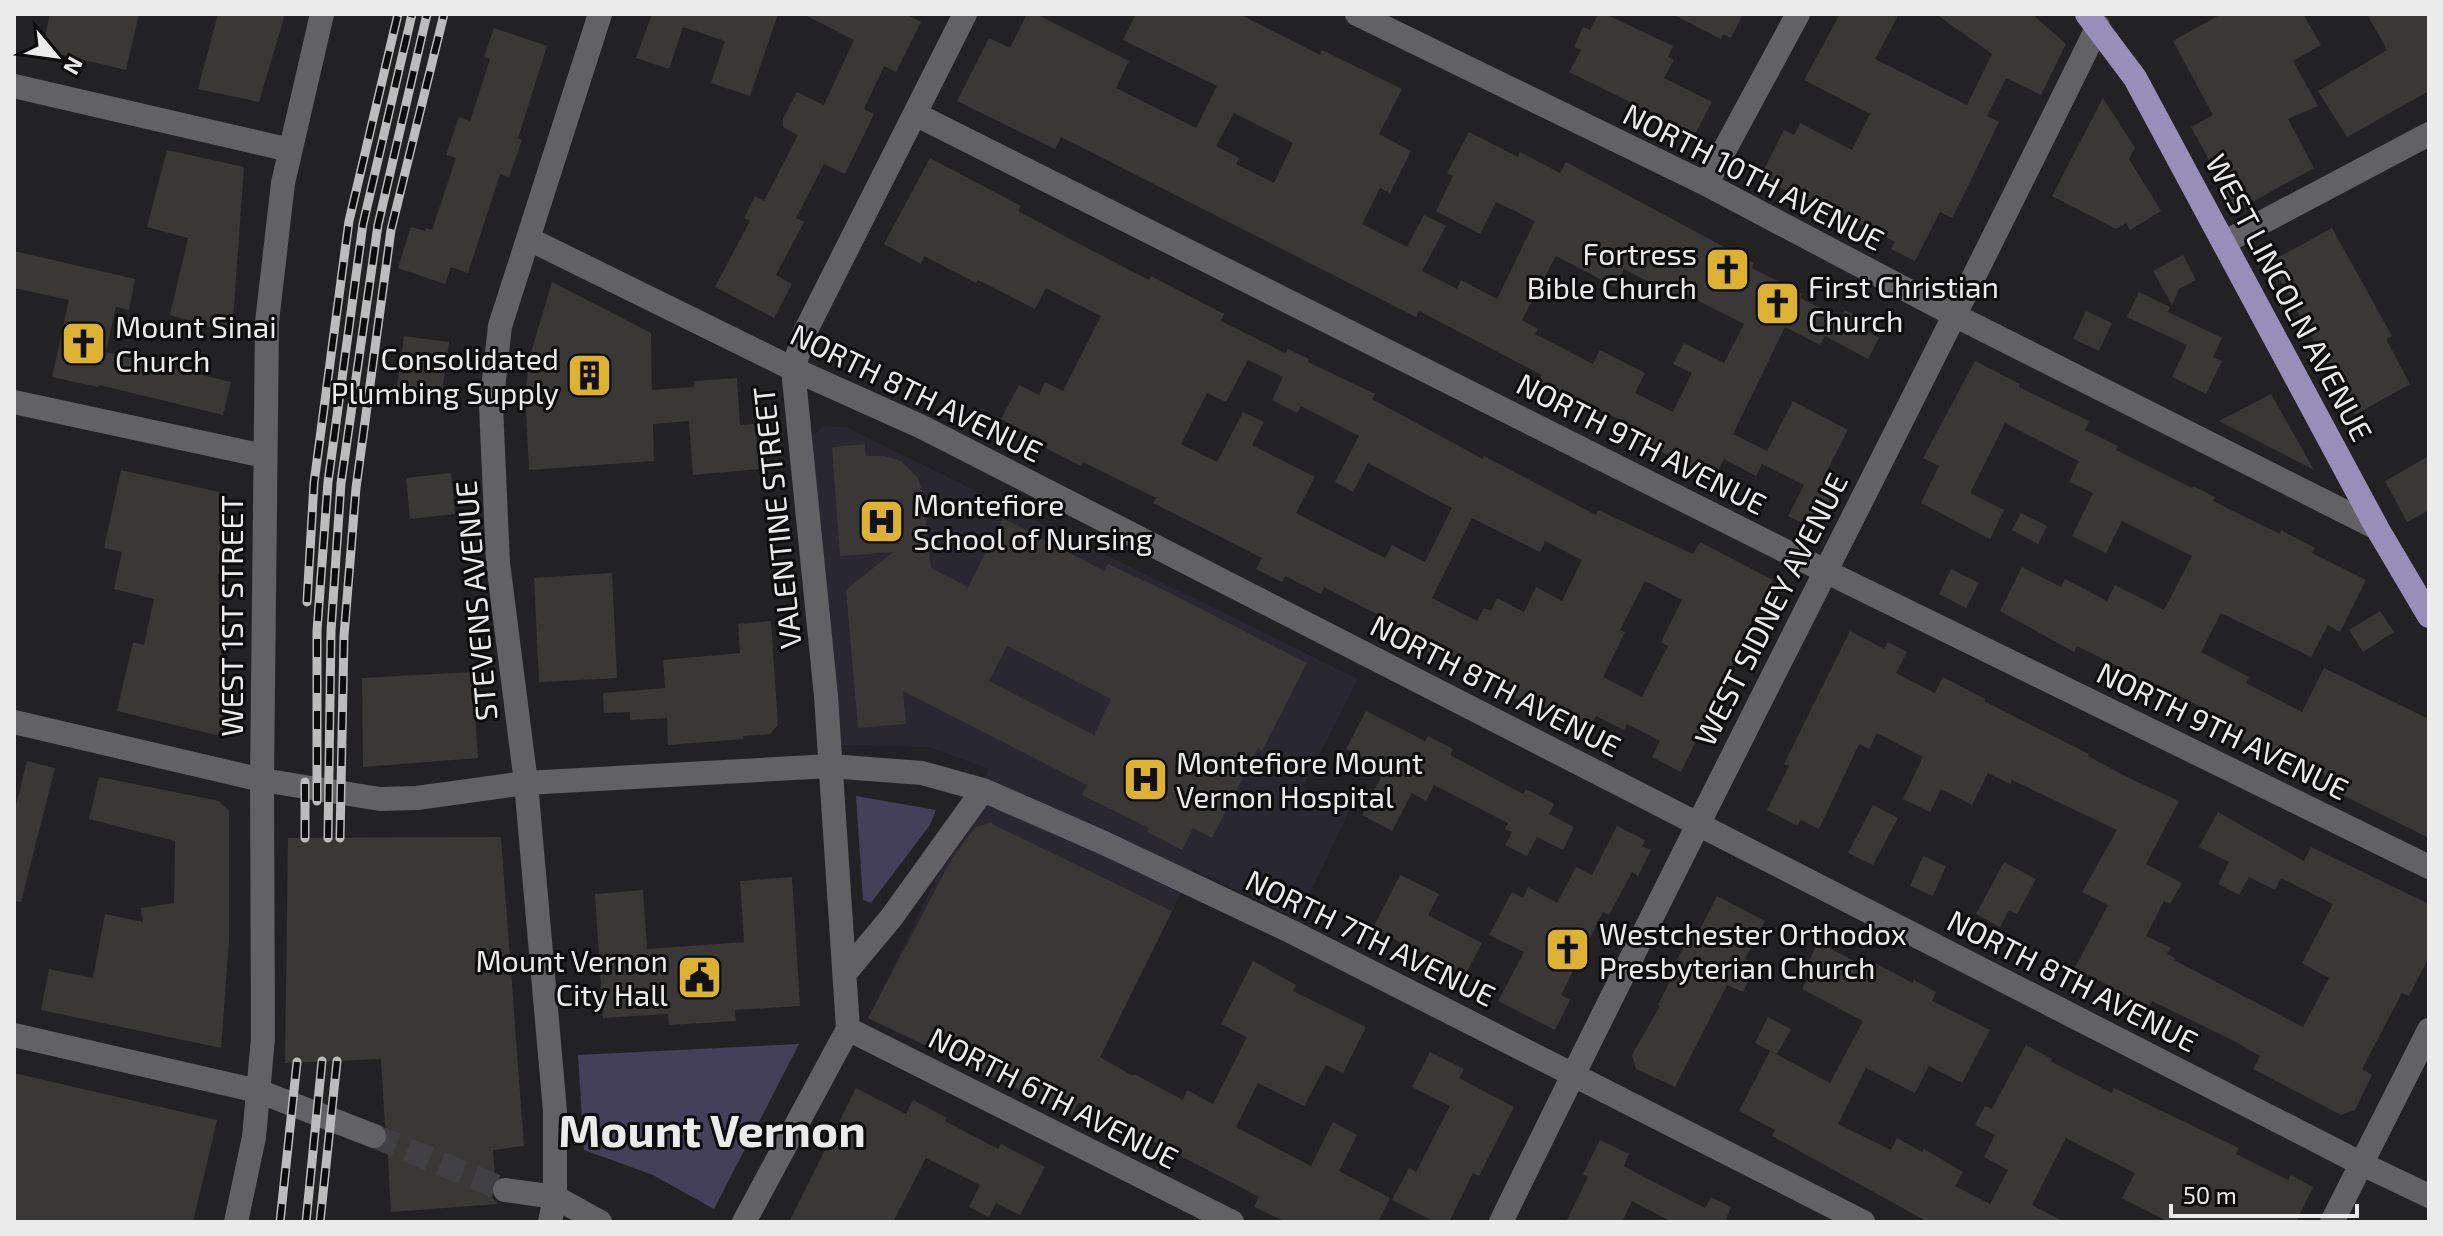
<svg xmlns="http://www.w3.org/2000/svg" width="2443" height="1236" font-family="'Exo 2',sans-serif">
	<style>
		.built { fill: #29272f }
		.green { fill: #454059 }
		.building { fill: #393836; fill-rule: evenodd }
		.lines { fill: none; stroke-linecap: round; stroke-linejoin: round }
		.secondary-tunnel { stroke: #404042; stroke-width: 24; stroke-dasharray: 24 12; stroke-linecap: butt }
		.street { stroke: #626164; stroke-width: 24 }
		.secondary { stroke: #626164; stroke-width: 24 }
		.primary { stroke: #978fb9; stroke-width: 24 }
		.rail-casing { stroke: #bcbcbd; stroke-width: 9 }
		.rail { stroke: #0c0c0d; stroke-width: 6; stroke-dasharray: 18; stroke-linecap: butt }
		.labels { text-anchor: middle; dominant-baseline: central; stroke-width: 6; stroke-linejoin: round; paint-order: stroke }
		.street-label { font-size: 30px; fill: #ebebec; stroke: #0c0c0d }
		.poi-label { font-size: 30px; fill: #ebebec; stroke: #0c0c0d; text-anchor: start }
		.town-label { font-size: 46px; font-weight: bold; fill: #ebebec; stroke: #0c0c0d }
	</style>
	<rect width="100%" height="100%" fill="#222224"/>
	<path class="built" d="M822,426l24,1 512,252 -56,109 47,23 -51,108 -105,-50 -121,246 -204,-96 121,-250 -60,-22 -90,-2 -28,-307z"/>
	<path class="green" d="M856,796l80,14 -6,15 -59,78 -8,-3z
		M799,1044l-85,165 -61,-34 -69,-25 -6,-95z"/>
	<path class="building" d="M50,14h89l-13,56 -84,-20z
		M218,14h67l-26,88 -61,-13z
		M652,14h126l-28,82 -39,-13 14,-42 -42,-14 -14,42 -33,-11z
		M803,14h102l16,8 -25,50 -12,-6 -20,43 10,5 -29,60 -21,-10 -28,54 8,4 -28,53 16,9 -18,34 -59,-31 35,-66 -6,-3 11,-22 9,5 34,-66 -15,-8v-8l14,-27 27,13 30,-65z
		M1027,14h9l93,47 -13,27 80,40 21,-42 -94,-46 13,-26h103l81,41 2,-5 80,39 -23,45 32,17 -21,42 -10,-5 -18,36 45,23 17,-32 22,11 -24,45 35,18 4,-9 36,19 38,-78 -39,-19 -16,32 -44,-23 17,-35 -6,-3 22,-41 49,25 2,-5 40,21 6,-11 188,101 -2,5 50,26 -2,4 40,20 5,-8 23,12 -4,8 15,8 -11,21 -43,-23 -5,9 -35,-18 -52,107 34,17 26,-50 55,29 -25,48 14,7 -22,44 -27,-13 16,-31 -42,-21 -6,12 -32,-17 -10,20 -78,-40 4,-9 -48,-24 -2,5 -21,-11 -31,-18 4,-7 -123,-64 -3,6 -355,-180 -6,12 -98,-48 32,-63 21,10zM1234,113l59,30 -19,40 -38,-19 3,-6 -23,-12zM1556,256l59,31 9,-18 56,29 3,-5 61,31 -20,39 -40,-20 -11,21 19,9 -19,39 -38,-19 10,-20 -45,-23 -7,14 -58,-30 3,-5 -16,-9z
		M1598,14h7l68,32 -5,11 6,3 -10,18 48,24 -17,32 -126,-62 12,-22 -7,-3 9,-20 7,3z
		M1672,14h71l-12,24 -8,-4 -2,5z
		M1840,14h59l-24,45 92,46 25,-51 -56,-40h96l34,30 -25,51 -35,-17 -19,38 12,6 -29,60 -18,36 -12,-6 -25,49 -24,-12 4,-7 -48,-25 -2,5 -85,-45 24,-47 10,5 6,-12 52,27 18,-36 -66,-34z
		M2221,14h82l18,31 -28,16 25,45 -30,13 26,49 -80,44 -18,-33 3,-1 -28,-51 22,-12 -40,-74z
		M2367,14h62v77l-82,46 -29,-46 69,-41z
		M494,28l53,18 -29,92 4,2 -13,37 -9,-3 -32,99 -17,-6 -6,17 -47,-16 13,-41 14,4 1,-3 6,2 24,-72 -10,-3 13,-38 11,4 20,-62 -6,-2z
		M2103,98l32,50 -6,11 32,52 -31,19 -4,-7 -10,6 -64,-33z
		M167,150l77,17 -12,166 -62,-18 18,-77 -41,-11z
		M930,158l91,48 -3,5 52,28 79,41 2,-4 73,38 -3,7 64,32 3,-4 21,10 -1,3 67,32 -3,5 111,60 1,-3 112,59 2,-5 95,44 7,-12 73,38 -26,50 -21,50 -45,92 -29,-15 8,-16 -33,-17 -3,6 -28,-14 -7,13 -51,-25 -3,5 -21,-11 5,-10 -82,-40 -3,6 -29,-14 5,-9 -86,-44 -3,7 -36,-18 -3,6 -26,-13 6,-11 -109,-55 3,-5 -73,-36 -2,4 -35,-18 2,-5 -47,-24 18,-34 20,10 6,-13 18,9 38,-75 -55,-28 -11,21 -57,-29 -2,3 -52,-27 -3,8 -37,-20zM1248,360l35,17 -11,23 25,13 4,-7 58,30 -24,46 18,10 15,-29 84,45 -27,54 -33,-17 -7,13 -89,-45 19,-36 -63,-32 12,-23 -21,-10 -26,50 -36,-18 26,-51 19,9zM1472,518l68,34 5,-11 37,19 -20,41 -26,-14 -12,25 -27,-14 -6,13 -7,-3 -7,13 -45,-23zM1645,581l37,19 -21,42 7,4 -26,51 -39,-20 22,-45 -5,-2z
		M2332,228l60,108 -6,3 24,45 -55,31 -85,-153z
		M14,251l121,28 -6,31 -13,-3 -10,45 125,30 -8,33 -124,-30 -1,2 -46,-10 17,-77 -55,-12z
		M2183,255l13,25 -17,9 -7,16 -19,-34z
		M552,282l99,51 1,57 42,-3v-6l43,-3 3,47 16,-1 3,45 -66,6 -4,-54 -36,3 1,37 -125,9 -4,-76 5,-38z
		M2139,292l31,15 -2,5 54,26 -9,19 9,4 -16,33 -34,-17 15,-32 -60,-28z
		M2086,311l26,12 -13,28 -26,-12z
		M404,336l45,6 -7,51 -45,-6z
		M1975,361l45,23 -1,3 70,34 -4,9 33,16 -2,4 76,38 1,-2 22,11 -2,4 67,33 1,-4 34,18 -3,5 54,27 -26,52 -12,-7 -17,32 -90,-44 -20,39 48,25 -3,6 56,29 22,-44 105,51v119l-101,-50 4,-9 -55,-26 -6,11 -25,-13 4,-6 -25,-13 5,-10 -72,-37 -4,6 -24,-12 3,-5 -56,-28 -3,6 -74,-41 22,-44 39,20 4,-8 42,22 8,-16 49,25 28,-54 -70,-35 -16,32 -34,-17 21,-43 -24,-11 10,-21 -74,-38 -35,70 34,17 -14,29 -69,-36 18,-37 -16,-8z
		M2271,394l43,76 -95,-49z
		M865,444l1,12h18l17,5 17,17 5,16 8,74 37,19 35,-69 101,53 4,-7 58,27 141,72 -45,88 -4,-3 -46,90 -19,-10 -11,22 -35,-18 2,-4 -67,-33 5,-10 -184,-94 3,33 -48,4 -12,-138 47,-38 -53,4 -8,-109zM1007,646l104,53 -17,36 -105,-54z
		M2429,456v54l-22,12 -22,-41z
		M121,470l98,22 2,83 -3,-1 6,154 -8,7 -99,-24 16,-69 11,3 10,-46 -40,-10 8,-37 -18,-4z
		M451,473l4,41 -45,5 -4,-41z
		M2021,513l26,13 -9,18 -26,-14z
		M1951,569l28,14 -13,25 -27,-14z
		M612,573l5,105 -78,4 -5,-104z
		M2380,611l14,21 -31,20 -14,-22z
		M771,621l7,104 -8,9 -27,2 1,3 -76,6 -1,-27 -37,2v-8l-26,1 -1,-20 62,-5 -2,-28 77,-7 -2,-29z
		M1850,631l34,18 4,-7 19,10 -11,21 39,20 8,-16 42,22 -1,2 105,53 -1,2 41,22 50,23 -33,63 36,19 -12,21 -6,-3 -18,35 25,12 -4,6 8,4 -1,2 129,67 26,-49 -27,-15 31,-59 -52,-26 -6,12 -26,-13 -10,18 -21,-11 11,-22 -30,-15 19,-35 86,49 7,-14 118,57v53l-20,39 -7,-3 -40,76 10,6 -17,35 -14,5 -88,-46 7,-13 -26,-15 -82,-40 -4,8 -21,-11 1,-2 -53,-28 33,-63 -26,-13 35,-62 -105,-50 -2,4 -22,-11 -16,32 -31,-16 -11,23 -27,-13 20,-42 -46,-24 -8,16 -10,-5 -40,85 -18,-9 -4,6 -30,-16 22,-44 -5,-2z
		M472,672l6,86 -115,9 -1,-89z
		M1366,711l59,30 3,-5 25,13 -3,6 73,39 3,-5 28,15 -5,10 25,13 -11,23 -26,-13 -10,19 -22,-11 7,-13 -7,-3 3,-6 -74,-38 -8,16 -14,-8 -20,38 -30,-16 23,-46 -39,-20z
		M27,761l28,7 -34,134 -7,-1v-88z
		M99,777l120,24 10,10v130l-8,107 -180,-38 8,-41 44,9 12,-64 38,8 -2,-14 33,-5 1,-62 -86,-22z
		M1873,805l25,13 -25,47 -25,-12z
		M990,823l182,88 -72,146 33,19 1,-2 49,26 4,-10 26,14 34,-67 -26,-13 32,-63 43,24 -3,6 73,36 -23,46 -17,-8 -22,41 -46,-23 -22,44 75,39 22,-44 24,13 -18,36 51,27 -12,24h-92l-32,-15 5,-10 -181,-95 -6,13 -204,-97 83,-158 24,-33z
		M1617,826l28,14 -3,6 9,4 -13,26 -6,-4 -23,43 -6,-3 -42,83 9,5 -15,30 -57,-29 26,-49 -35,-17 23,-43 11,6 5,-11 29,16 19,-36 16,8z
		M501,837l23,309 -31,4 2,29 -5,10 1,7 7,8 -107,8 -4,-69 2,-9 -4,-8 -4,-67 -96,4 3,-225z
		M1923,856l23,10 -13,30 -23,-10z
		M2004,862l32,17 -19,35 -8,-4 -9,17 -24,-13z
		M1400,875l39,19 -11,21 54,28 -17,32 -92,-47z
		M792,877l8,129 -65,4 1,11 -67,4 -1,-11 -65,4 -8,-124 48,-4 4,59 97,-7 -4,-61z
		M1717,896l48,25 -20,38 11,5 -13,28 -16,-7 -52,102 -39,-18 -4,-14 28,-49 -2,-1 22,-44 -3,-1 14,-28 6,3z
		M1818,942l53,28 4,-7 38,20 1,-3 22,12 -4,9 58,29 -28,53 -33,-17 -14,27 -49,-25 -28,56 53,26 6,-12 25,14 2,-3 39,23 -8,14 35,18 18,-34 -24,-13 11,-22 -20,-10 10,-19 7,3 34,-64 26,14 -2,2 62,32 2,-5 125,60 -3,6 52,26 3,-5 22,12 -17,35h-127l-47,-24 13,-25 -69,-35 -34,67 33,17h-137l-156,-86 3,-6 -36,-19 31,-60 60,32 33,-62 -61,-32 6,-11 -6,-3z
		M1768,1017l23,12 -14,25 -22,-11z
		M1430,1052l34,17 -5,9 55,29 -35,69 -6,-3 -24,49h-14l-43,-22 17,-32 7,4 34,-66 -38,-19z
		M14,1073l203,47 -24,102h-179z
		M856,1088l50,26 7,-14 34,18 -2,3 53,28 3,-5 44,23 -25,48 -24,-12 -7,14 -20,-10 11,-22 -54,-27 -33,64h-104z
		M1600,1140l29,14 -5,12 12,7 69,35 6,-11 20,10 -5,12 6,3h-60l-40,-21 -10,21h-56l22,-45 -5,-3z"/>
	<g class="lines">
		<path class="secondary-tunnel" d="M374,1136l131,54"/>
		<path class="street" d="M1357,14l349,170 250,132 421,212
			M14,86l276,64
			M915,114l910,457 604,296
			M1706,184l92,-170
			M529,239l264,130 129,58 1440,737 67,32
			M2225,242l204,-108
			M14,402l250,54
			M262,780l118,19 37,-1 109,-15 304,-17 92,7 61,17 121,53 186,88 573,291
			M845,973l46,-55 92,-128
			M848,1029l-22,-333 -33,-327 12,-37 160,-318
			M848,1029l384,193
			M555,1197v-86l-29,-328 -28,-220 -7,-157 9,-80 100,-312
			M744,1222l104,-193"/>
		<path class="secondary" d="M14,722l248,58
			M14,1035l244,56 116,45
			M505,1190l50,7 45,25
			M236,1222l18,-85 9,-99 -1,-258 5,-458 16,-139 39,-169
			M550,1222l5,-25
			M1501,1222c195,-401 401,-795 597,-1196
			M2332,1222l97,-192"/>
		<path class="primary" d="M2087,14l48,64 242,450 52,88"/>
		<defs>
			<path id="rail" d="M307,602l7,-119 35,-262 49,-207
				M317,801v-170l11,-149 35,-258 49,-210
				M305,838v-56
				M328,838l3,-207 10,-148 37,-258 49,-211
				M340,838l4,-202 12,-148 35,-258 53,-216
				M280,1222l17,-160
				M306,1222l16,-161
				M320,1222l17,-161"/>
		</defs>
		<use href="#rail" class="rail-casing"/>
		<use href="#rail" class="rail"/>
	</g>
	<defs>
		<symbol id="church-square" viewBox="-11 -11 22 22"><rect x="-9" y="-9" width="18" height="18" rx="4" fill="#ddb233" stroke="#0c0c0d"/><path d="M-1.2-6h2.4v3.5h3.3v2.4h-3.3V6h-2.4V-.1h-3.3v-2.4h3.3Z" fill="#111"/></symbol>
		<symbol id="building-square" viewBox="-11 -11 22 22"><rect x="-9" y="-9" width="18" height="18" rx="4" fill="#ddb233" stroke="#0c0c0d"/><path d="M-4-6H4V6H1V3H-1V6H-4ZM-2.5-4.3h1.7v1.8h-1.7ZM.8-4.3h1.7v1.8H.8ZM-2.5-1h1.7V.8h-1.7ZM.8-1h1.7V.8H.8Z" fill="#111"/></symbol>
		<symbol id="hospital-square" viewBox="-11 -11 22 22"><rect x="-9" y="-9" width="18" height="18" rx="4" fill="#ddb233" stroke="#0c0c0d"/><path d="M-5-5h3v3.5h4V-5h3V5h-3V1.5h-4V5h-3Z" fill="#111"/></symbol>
		<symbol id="civic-square" viewBox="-11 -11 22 22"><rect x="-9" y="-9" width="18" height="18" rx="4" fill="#ddb233" stroke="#0c0c0d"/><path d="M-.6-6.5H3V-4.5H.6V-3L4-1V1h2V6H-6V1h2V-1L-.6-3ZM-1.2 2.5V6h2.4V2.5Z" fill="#111"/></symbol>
	</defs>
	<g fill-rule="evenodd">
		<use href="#church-square" x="1702" y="244" width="51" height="51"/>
		<use href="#church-square" x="1752" y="278" width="51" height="51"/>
		<use href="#church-square" x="58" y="318" width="51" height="51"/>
		<use href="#building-square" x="564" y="350" width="51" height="51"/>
		<use href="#hospital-square" x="856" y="496" width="51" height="51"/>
		<use href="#hospital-square" x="1120" y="754" width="51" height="51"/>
		<use href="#church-square" x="1542" y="924" width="51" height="51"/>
		<use href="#civic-square" x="674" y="952" width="51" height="51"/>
	</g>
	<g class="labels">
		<g class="street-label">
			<text transform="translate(1754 176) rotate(27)">NORTH 10TH AVENUE</text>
			<text transform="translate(2290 297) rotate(62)">WEST LINCOLN AVENUE</text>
			<text transform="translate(917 392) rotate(26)">NORTH 8TH AVENUE</text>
			<text transform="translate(1642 443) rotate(27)">NORTH 9TH AVENUE</text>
			<text transform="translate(776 518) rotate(-96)">VALENTINE STREET</text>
			<text transform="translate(475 601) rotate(-95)">STEVENS AVENUE</text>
			<text transform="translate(1770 609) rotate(-63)">WEST SIDNEY AVENUE</text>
			<text transform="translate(231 616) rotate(-90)">WEST 1ST STREET</text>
			<text transform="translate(1496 685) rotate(27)">NORTH 8TH AVENUE</text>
			<text transform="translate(2223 730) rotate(26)">NORTH 9TH AVENUE</text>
			<text transform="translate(1371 937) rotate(26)">NORTH 7TH AVENUE</text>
			<text transform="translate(2073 980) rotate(27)">NORTH 8TH AVENUE</text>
			<text transform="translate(1054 1097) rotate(27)">NORTH 6TH AVENUE</text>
		</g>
		<g class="poi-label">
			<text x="1697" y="253" text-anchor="end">Fortress<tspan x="1697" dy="34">Bible Church</tspan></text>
			<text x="1808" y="286">First Christian<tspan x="1808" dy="34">Church</tspan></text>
			<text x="115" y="326">Mount Sinai<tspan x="115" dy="34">Church</tspan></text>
			<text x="559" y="358" text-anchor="end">Consolidated<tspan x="559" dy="34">Plumbing Supply</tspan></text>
			<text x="913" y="504">Montefiore<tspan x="913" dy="34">School of Nursing</tspan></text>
			<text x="1176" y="762">Montefiore Mount<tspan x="1176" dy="34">Vernon Hospital</tspan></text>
			<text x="1599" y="933">Westchester Orthodox<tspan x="1599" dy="34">Presbyterian Church</tspan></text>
			<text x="668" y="960" text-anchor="end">Mount Vernon<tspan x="668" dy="34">City Hall</tspan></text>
		</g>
		<g class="town-label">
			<text x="712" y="1128">Mount Vernon</text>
		</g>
	</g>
	<rect width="2443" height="1236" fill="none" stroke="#ebebec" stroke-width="32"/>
	<g transform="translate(56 56) rotate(119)" stroke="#0c0c0d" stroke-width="6" paint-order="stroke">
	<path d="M0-6L14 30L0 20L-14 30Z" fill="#ebebec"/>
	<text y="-12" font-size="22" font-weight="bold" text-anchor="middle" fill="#ebebec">N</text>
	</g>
	<path d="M2171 1204v12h186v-12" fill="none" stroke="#ebebec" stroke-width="4"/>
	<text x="2183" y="1204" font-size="24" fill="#ebebec" stroke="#0c0c0d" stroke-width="6" paint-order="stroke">50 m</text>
</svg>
